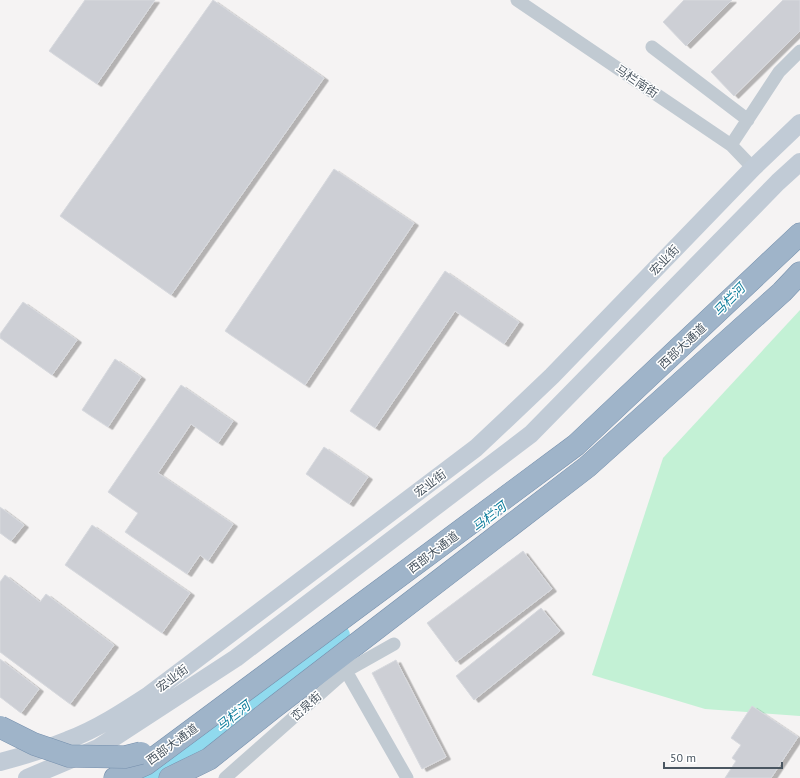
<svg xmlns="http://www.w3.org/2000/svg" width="800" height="778" font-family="'PT Sans','Noto Sans SC',sans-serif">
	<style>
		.green { fill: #c3f1d5 }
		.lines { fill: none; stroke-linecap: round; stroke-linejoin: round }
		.river { stroke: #90daee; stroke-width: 28 }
		.building { fill: #cdcfd5; stroke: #d7d9de; filter: url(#shadow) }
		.trunk-casing { stroke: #7690ad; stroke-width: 23 }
		.minor { stroke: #c1cad2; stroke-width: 13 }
		.secondary { stroke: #c1cbd6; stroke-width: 18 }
		.trunk { stroke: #9fb4c9; stroke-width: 22 }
		.trunk-bridge-casing { stroke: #7690ad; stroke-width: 23; stroke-linecap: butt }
		.trunk-bridge { stroke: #9fb4c9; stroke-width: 22 }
		.labels { text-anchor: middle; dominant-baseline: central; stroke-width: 3; stroke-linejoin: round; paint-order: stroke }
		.street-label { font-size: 12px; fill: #4a5661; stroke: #fff }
		.water-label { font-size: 13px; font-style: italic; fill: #0c7c9b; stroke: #fff }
	</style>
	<defs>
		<filter id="shadow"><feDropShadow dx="4.5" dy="2.5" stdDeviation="0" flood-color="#0004"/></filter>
	</defs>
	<rect width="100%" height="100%" fill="#f5f3f3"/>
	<path class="green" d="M800,310v406l-95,-7 -113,-34 71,-217z"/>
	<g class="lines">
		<path class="river" d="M153,778l21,-14 91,-73 71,-55"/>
	</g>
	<path class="building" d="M85,0h70l-58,84 -48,-33z
		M213,0l111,78 -153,217 -111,-79z
		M684,0h48l-46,46 -23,-24z
		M783,0h17v31l-66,65 -23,-24z
		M334,169l80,54 -109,162 -80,-54z
		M445,271l74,51 -15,22 -49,-33 -80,117 -25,-17z
		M23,302l54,38 -25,35 -52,-37v-4z
		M115,359l26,18 -33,50 -26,-17z
		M181,385l52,36 -15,22 -27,-19 -33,49 75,51 -25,37 -8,-6 -13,19 -62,-42 13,-19 -30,-21z
		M324,447l44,30 -19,27 -43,-30z
		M0,507l24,18 -13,16 -11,-8z
		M92,525l98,68 -28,40 -97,-68z
		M523,551l29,38 -96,73 -29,-39z
		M5,575l35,27 6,-8 68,51 -44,59 -70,-52v-70z
		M541,608l19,23 -86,69 -18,-24z
		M0,659l39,30 -18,24 -21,-16z
		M396,660l50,97 -24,12 -50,-96z
		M752,706l46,31 -27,41h-46l11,-17 -4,-3 9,-13 -10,-7z"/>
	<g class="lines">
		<defs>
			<path id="trunk" d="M115,778l31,-14 430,-319 224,-211
				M170,778l39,-19 64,-51 314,-241 195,-175 18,-19"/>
		</defs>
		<use href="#trunk" class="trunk-casing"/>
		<path class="minor" d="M517,0l214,145 22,23
			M652,47l96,73
			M731,145l48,-73 21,-21
			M346,671l61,107
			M225,778l121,-107 48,-27"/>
		<path class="secondary" d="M0,762c23,-6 46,-13 68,-22 29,-11 55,-28 81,-45l327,-247 34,-32 42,-40 201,-208 47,-45
			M27,778l71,-30 138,-90 295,-224 247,-252 22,-20"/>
		<use href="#trunk" class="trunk"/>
		<defs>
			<path id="trunk-bridge" d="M0,727l34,17 35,12 56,1 16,-4"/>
		</defs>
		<use href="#trunk-bridge" class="trunk-bridge-casing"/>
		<use href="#trunk-bridge" class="trunk-bridge"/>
	</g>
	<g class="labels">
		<g class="street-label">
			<text transform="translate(637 81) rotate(34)">马栏南街</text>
			<text transform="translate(664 260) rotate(-46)">宏业街</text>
			<text transform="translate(682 346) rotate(-43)">西部大通道</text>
			<text transform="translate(430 483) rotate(-37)">宏业街</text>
			<text transform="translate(433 552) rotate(-37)">西部大通道</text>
			<text transform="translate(172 678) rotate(-37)">宏业街</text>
			<text transform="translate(306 706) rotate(-42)">峦泉街</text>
			<text transform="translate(172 744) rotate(-36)">西部大通道</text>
		</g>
		<g class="water-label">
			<text transform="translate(729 300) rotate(-46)">马栏河</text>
			<text transform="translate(489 517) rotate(-38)">马栏河</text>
			<text transform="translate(233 716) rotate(-38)">马栏河</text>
		</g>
	</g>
	<path d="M664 762v6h118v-6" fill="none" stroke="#4a5661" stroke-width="2"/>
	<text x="670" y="762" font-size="12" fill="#4a5661" stroke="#ffffff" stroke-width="3" paint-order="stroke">50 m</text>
</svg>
